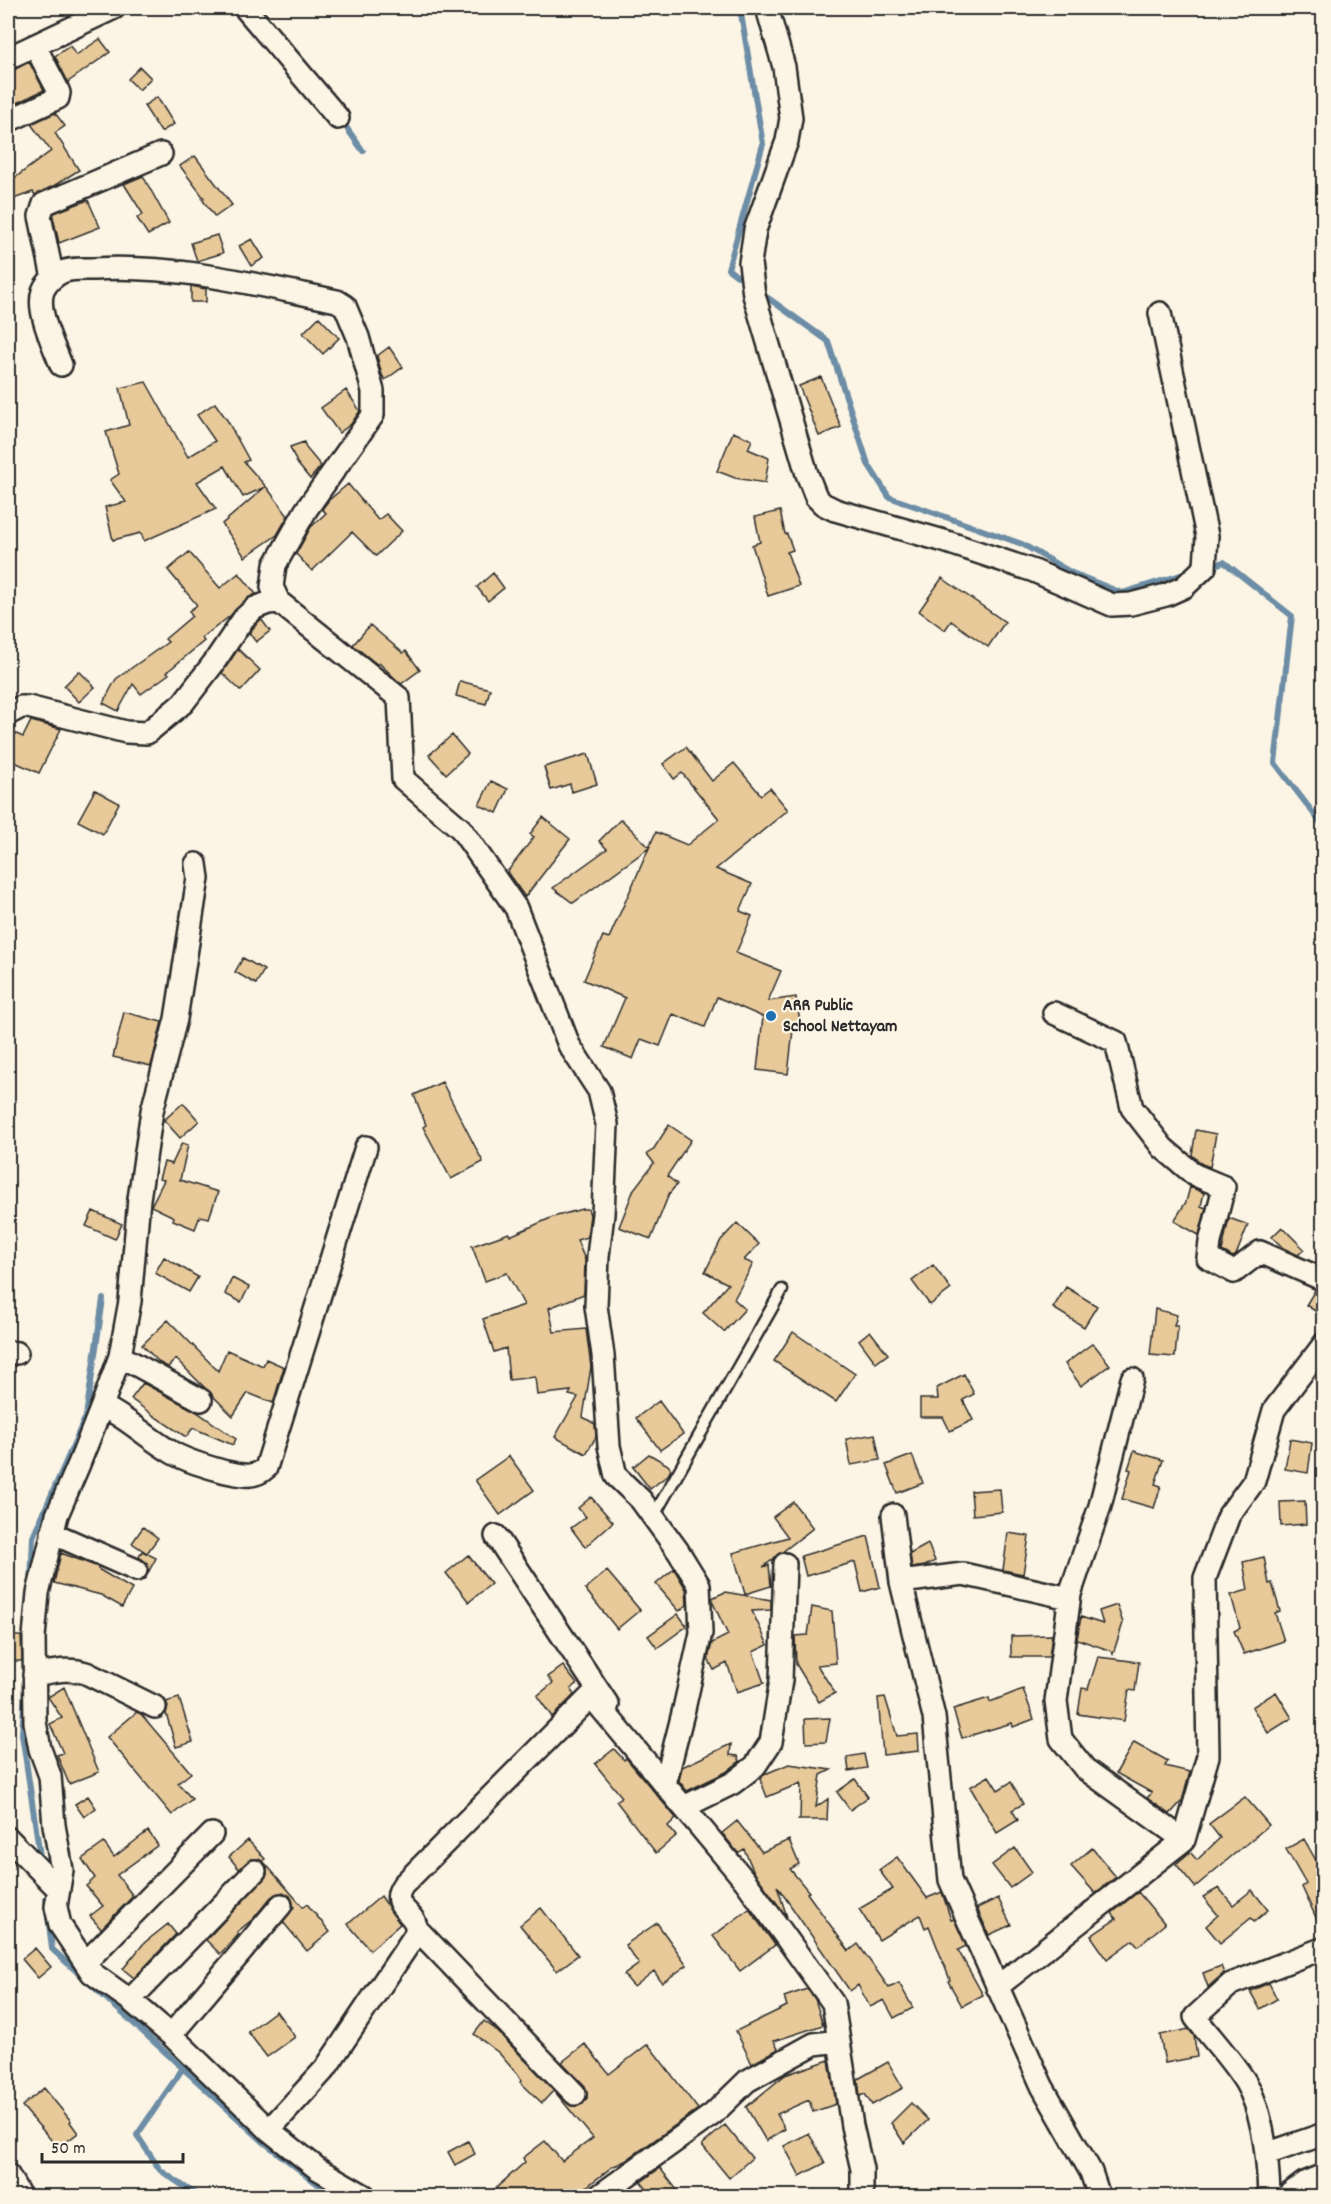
<svg xmlns="http://www.w3.org/2000/svg" width="1331" height="2204" font-family="Dekko,sans-serif">
	<style>
		.lines { fill: none; stroke-linecap: round; stroke-linejoin: round }
		.stream { stroke: #6c8da5; stroke-width: 6 }
		.building { fill: #e7c99a; stroke: #2b2b2b; stroke-width: 1.5 }
		.lane-casing { stroke: #2b2b2b; stroke-width: 15 }
		.street-casing { stroke: #2b2b2b; stroke-width: 26 }
		.lane { stroke: #fcf5e5; stroke-width: 10 }
		.street { stroke: #fcf5e5; stroke-width: 21 }
		.poi-dot { fill: #1f6fb2; stroke: #fcf5e5; stroke-width: 2 }
		.labels { text-anchor: middle; dominant-baseline: central; stroke-width: 4.5; stroke-linejoin: round; paint-order: stroke }
		.poi-label { font-size: 18px; font-weight: bold; fill: #2b2b2b; stroke: #fcf5e5; text-anchor: start }
	</style>
	<rect width="100%" height="100%" fill="#fcf5e5"/>
	<filter id="ink" filterUnits="userSpaceOnUse"><feTurbulence type="fractalNoise" baseFrequency=".0167" numOctaves="2"/><feDisplacementMap in="SourceGraphic" scale="12" xChannelSelector="R" yChannelSelector="G"/><feConvolveMatrix kernelMatrix="1 2 1 2 8 2 1 2 1" color-interpolation-filters="sRGB"/></filter>
	<g filter="url(#ink)">
		<g class="lines">
			<path class="stream" d="M341,120l22,31
				M737,276l-9,-7 35,-125 -23,-136
				M768,298l60,43 40,123 21,33 133,47 50,29 50,20 65,-20
				M1209,566l15,-4 68,54 -17,147 49,64
				M31,1583l2,-46 53,-121 17,-117
				M25,1692l-3,42 18,122
				M46,1899l6,50 213,194 68,53
				M183,2068l-46,67 23,35 38,26"/>
		</g>
		<path class="building" d="M100,39l10,13 -42,30 -13,-26 15,-10 6,9z
			M29,62l15,28 -36,17v-34z
			M140,67l11,11 -12,12 -11,-11z
			M157,97l17,27 -13,8 -17,-26z
			M55,113l10,13 -10,7 24,37 -24,15 -20,10 -2,-3 -25,9v-18l43,-32 -20,-27z
			M195,156l37,49 -17,12 -13,-18 2,-1 -24,-32z
			M143,176l26,47 -21,12 -11,-17 6,-4 -19,-30z
			M88,200l12,27 -41,16 -6,-26 1,-4z
			M217,235l6,18 -26,8 -6,-18z
			M252,239l12,19 -13,8 -12,-20z
			M191,286l15,3v13h-15z
			M319,317l20,21 -16,16 -20,-21z
			M389,347l14,20 -18,13 -3,-5 -5,-19z
			M821,377l20,50 -22,9 -20,-50z
			M146,382l42,75 27,-16 -18,-26 18,-12 12,17 22,40 -5,2 24,27 20,27 -11,19 -32,22 -23,-33 43,-37 -22,10 -18,-31 -28,16 19,27 -72,32 -3,-8 -28,7 -8,-33 21,-5 -16,-22 9,-6 -13,-42 23,-7 -9,-37z
			M346,390l14,21 -9,13 -12,9 -18,-25z
			M733,432l19,8 -4,9 21,9 -4,25 -30,-5 -18,-7z
			M304,442l2,6 15,18 -11,13 -13,-16 -7,-16z
			M348,484l30,36 8,-6 16,17 -26,25 -24,-24 -40,39 -16,-17 15,-27 15,-14 -4,-4 7,-9z
			M780,511l5,23h2l6,16 -6,2 12,34 -31,10 -16,-51 8,-3 -5,-25z
			M189,552l31,36 19,-15 17,21 -10,5 -16,17 -28,22 2,3 -37,31 2,2 -28,20 -8,-10 -15,27 -15,-8 13,-24 52,-37 -3,-3 27,-23 -3,-5 8,-6 -29,-35z
			M493,573l11,15 -16,13 -11,-14z
			M942,578l63,44 -17,25 -37,-26 -6,9 -26,-19z
			M261,619l9,12 -14,11 -7,-9z
			M370,625l33,28 3,-2 14,19 -19,14 -22,-21 -1,2 -25,-20z
			M238,649l22,21 -19,21 -19,-18z
			M79,671l16,16 -16,15 -15,-16z
			M460,681l30,8 -4,15 -30,-8z
			M31,721l30,8 -22,44 -31,-14v-29l15,7z
			M452,735l16,19 -22,20 -17,-19z
			M686,747l26,34 22,-18 27,32 9,-7 18,22 -72,59 36,15 -12,27 12,5 -16,37 45,18 -13,30 28,-4 5,31 -8,2 -5,44 -31,-4 6,-53 -46,-20 -12,30 -32,-13 -13,32 -19,-7 -8,20 -29,-12 21,-49 -41,-18 19,-44 6,2 40,-90 -76,55 -20,-15 54,-39 -8,-8 22,-22 28,28 7,-15 31,13 32,-26 -37,-46 -8,6 -11,-15z
			M588,754l9,30 -25,8 -2,-8 -19,6 -7,-23z
			M491,781l17,8 -11,24 -18,-8z
			M95,790l24,13 -16,31 -25,-13z
			M543,817l27,22 -45,58 -18,-25 27,-35 -4,-3z
			M243,958l21,12 -8,14 -21,-12z
			M124,1012l38,10 -11,44 -38,-9z
			M442,1082l41,80 -32,17 -28,-52 3,-2 -12,-30z
			M183,1103l16,18 -19,17 -16,-18z
			M669,1125l22,15 -24,36 10,8 -8,10 -18,45 -32,-12 15,-38 20,-26 -7,-9 6,-4z
			M1196,1130l20,4 -6,33 -8,-3 -10,-9z
			M182,1143l6,2 -8,35 38,12 -9,26 -9,-2 -5,13 -22,-9 1,-3 -23,-11 13,-26 -5,-1 5,-17 8,2z
			M1190,1187l14,6 -3,13 5,2 -7,27 -25,-14 12,-19z
			M582,1209h6l2,6 -3,22 -10,3 8,20 -1,34 -35,14 5,24 32,-3 5,38 -8,50 12,7 1,13 -10,17 -31,-17 23,-40 -9,-2 2,-4 -34,4 -2,-18 -26,3 -3,-32 -12,4 -11,-33 41,-14 -17,-32 -22,8 -13,-35 37,-13 1,3 43,-19z
			M93,1211l29,13 -7,15 -29,-13z
			M1229,1218l19,7 -12,30 -3,2 -11,-6z
			M737,1223l22,21 -15,16 9,4 -19,35 11,10 -21,23 -21,-19 25,-29 -23,-12 16,-32z
			M1282,1227l22,22 -6,6 -15,-7 -11,-11z
			M164,1257l34,20 -9,15 -34,-19z
			M933,1265l18,24 -21,16 -18,-24z
			M232,1278l17,9 -8,15 -16,-8z
			M1066,1287l31,19 -13,21 -31,-19z
			M1315,1290l8,2v24l-17,-11z
			M1155,1309l22,6 -3,11h4l-3,31 -25,-2z
			M168,1320l50,51 9,-21 36,16 3,-7 18,8 -11,36 -25,-10 -15,23 -57,-57 -8,8 -8,-4 -18,-18z
			M870,1331l18,23 -12,9 -17,-23z
			M793,1332l62,42 -19,28 -62,-41z
			M1093,1343l17,22 -29,21 -16,-22z
			M964,1374l10,20 -11,6 10,20 -23,11 -7,-14h-23v-18h18l-1,-11z
			M143,1383l54,29 39,27 -3,6 -40,-17 -7,9 -29,-19 -26,-19z
			M659,1401l24,33 -23,16 -24,-32z
			M875,1434l5,26 -29,5 -5,-26z
			M1290,1439l22,4 -4,30 -23,-4z
			M1134,1451l29,9 -8,24 6,2 -7,22 -32,-9 9,-29 -3,-1z
			M649,1454l19,11 3,4 -3,6 -18,14 -17,-22z
			M912,1455l11,28 -26,10 -11,-28z
			M509,1456l25,34 -34,25 -25,-35z
			M1000,1489l2,23 -29,3 -2,-24z
			M591,1497l22,25 -28,25 -14,-19 15,-11 -8,-9z
			M1305,1501l1,23 -25,2 -1,-24z
			M793,1502l20,26 -50,39 6,-2 2,21 -26,8 -12,-41 55,-16 -15,-20z
			M143,1527l15,11 -11,15 -15,-10z
			M1008,1533l21,3 -6,38 -20,-4z
			M868,1536l12,51 -18,5 -7,-30 -49,14 -5,-20z
			M928,1544l7,17 -10,5 -13,2 -2,-14z
			M142,1551l14,7 -8,15 -1,-10 -8,-6z
			M61,1553l37,14v2l34,20 -10,18 -21,-12 -47,-12z
			M468,1555l23,29 -22,18 -23,-29z
			M1264,1557l5,27 3,-1 8,28 -5,2 9,28 -40,13 -10,-23 6,-3 -9,-33 17,-5 -5,-28z
			M674,1569l12,20 1,16 -8,6 -23,-27z
			M607,1571l33,39 -23,19 -32,-40z
			M725,1592l46,8v10l-19,1 16,34 -15,7 11,31 -27,9 -10,-29 -13,7 -6,-11 4,-16 16,-8 -15,-32 -1,-5z
			M1117,1605l6,18 -10,31 -1,-3 -35,-12 4,-22 22,7 -4,-13z
			M812,1607l20,4 4,52 -19,2 18,28 -16,9 -23,-38 -1,-28 13,-1z
			M678,1614l9,12 -30,22 -9,-12z
			M1052,1635l-3,22h-38v-21z
			M8,1636h13l1,25h-14z
			M1098,1657l41,5 -4,29 -6,-1 -5,31 -46,-7 4,-26 6,1z
			M563,1666l14,18 -6,5 3,6 -22,22 -15,-21 16,-13 -5,-6z
			M64,1687l35,85 -30,12 -12,-29 6,-2 -13,-29 12,-6 -14,-21z
			M1023,1689l11,30 -21,8 -1,-4 -50,15 -9,-29 36,-11 1,4z
			M1276,1692l16,26 -24,15 -16,-26z
			M885,1697l12,39 21,-2 1,17 -36,4 -5,-57z
			M179,1698l14,44 -17,5 -10,-34 2,-6 -2,-5z
			M137,1712l4,2 50,59 -13,10 14,16 -20,16 -65,-78z
			M830,1718l-4,24 -20,1 -1,-24z
			M1134,1742l34,19 -3,5 25,6 -8,29 -12,13 -23,-16 5,-5 -36,-20z
			M731,1744l-1,11 8,1 2,5 -14,11 -39,19 -8,-10 3,-14z
			M614,1749l10,11 2,-2 50,60 -8,8 8,10 -20,17 -40,-52 6,-4 -27,-33z
			M864,1754l3,14 -18,3 -2,-14z
			M789,1764l42,6 -10,5 -5,32 12,-8 -1,21h-29l2,-2 1,-35 -34,14 -7,-18 5,-5z
			M989,1776l9,14 13,-8 12,22 -11,6 6,10 -21,13 -27,-46z
			M855,1779l13,18 -18,13 -13,-18z
			M88,1796l8,12 -12,9 -9,-13z
			M1245,1797l24,28 -74,62 -19,-23 14,-12 7,8 23,-22 -11,-14z
			M737,1821l25,31 27,-12 10,24 -9,5 19,23 -2,1 42,58 9,-7 31,44 10,-5 14,25 -19,10 -10,-18 -14,7 -12,-22 -8,6 -73,-105 10,31 -33,-45 -10,-23 -6,4 -16,-20z
			M148,1831l10,14 -41,30 16,21 -32,33 -11,-13 13,-10 -17,-20 9,-8 -13,-19 22,-16 10,14z
			M1304,1839l19,34v60l-21,-46 4,-3 -20,-35z
			M248,1840l17,19 -2,2 40,46 4,-3 23,28 -23,19 -24,-29 11,-15 -4,-11 -7,-4 -12,5 -18,22 -16,13 2,2 -19,20 -14,-14 61,-65v-8l-8,-8h-8l-12,10 -10,-12z
			M1015,1848l17,24 -22,16 -18,-23z
			M1092,1848l24,29 -21,16 -24,-27z
			M897,1857l30,41 15,-6 9,28 3,-1 12,27 -8,4 25,45 -21,11 -14,-25 2,-1 -21,-54 -4,2 -5,-13 -41,25 -20,-31 34,-20 -14,-19z
			M1219,1888l14,17 19,-15 16,20 -14,12 -3,-4 -31,25 -14,-17 12,-11 -15,-18z
			M1138,1892l27,32 -27,22 -5,-6 -26,19 -16,-23 25,-17 -4,-6z
			M381,1896l19,28 -30,26 -22,-26z
			M998,1898l13,27 -22,10 -12,-27z
			M541,1908l37,47 -21,16 -37,-46z
			M749,1909l26,36 -35,26 -27,-35z
			M657,1923l30,42 -25,18 -8,-12 -20,16 -10,-12 15,-11 -14,-19z
			M168,1924l8,10 -42,44 -11,-9 21,-26z
			M35,1948l16,19 -13,11 -16,-19z
			M1221,1966l3,7 -16,14 -5,-14z
			M1269,1983l8,16 -17,10 -10,-18z
			M807,1989l8,10 8,26 -49,16 4,8 -26,15 -16,-33 51,-25 -3,-9z
			M276,2011l19,26 -28,20 -19,-25z
			M484,2021l11,8 59,61 -12,13 -22,-21 2,-2 -23,-27 -25,-19z
			M1189,2029l5,7 3,21 -32,6 -5,-28z
			M585,2044l24,30 39,-30 50,65 -73,52 -13,6 -37,29h-88l38,-34 -2,-4 22,-17 17,20 31,-23 -38,-46 17,14 11,-2 4,-6v-6l-2,-6 -23,-24z
			M829,2060l7,44 -23,8 -4,-12 -32,14 8,15 -19,12 -20,-34 39,-32z
			M888,2062l15,26 -31,17 -7,-11 -5,2 -2,-17z
			M44,2088l27,33 -1,1 8,11 -20,15 -36,-42z
			M911,2103l17,17 -24,23 -13,-20z
			M725,2125l27,33 -23,20 -27,-33z
			M809,2133l16,30 -25,13 -16,-30z
			M468,2141l7,13 -20,11 -7,-13z
			M660,2168l17,22 -9,6h-16l-11,-14z"/>
		<g class="lines">
			<defs>
				<path id="lane" d="M653,1517l129,-227"/>
				<path id="street" d="M245,8l93,110
					M767,8l17,59 7,51 -4,23 -32,89 -5,33 4,32 53,179 9,23 7,7 12,6 109,31 90,30 78,34 19,-1 35,-9 18,-8 21,-20 2,-31 -47,-223
					M8,58l106,-50
					M8,121l50,-23 1,-5 -2,-5 -22,-42
					M53,278l-13,-62 4,-12 117,-50
					M61,365c-7,-19 -25,-54 -18,-74 3,-8 12,-16 19,-19 9,-4 22,-3 32,-3 81,-5 164,16 243,32l8,5 13,31 15,54v24l-67,95 -31,55 -3,22 7,15 120,96 4,81 58,50 55,79 53,137 30,46 8,33 -4,90 -5,42 -2,50 7,49 6,91 7,30 25,24 37,51 21,34 2,48 -17,76 -19,75
					M8,714l13,-7h7l98,25 21,1 36,-30 30,-39 31,-46 11,-10 13,-5 11,-1
					M1054,1013l62,29 16,66 31,40 32,27 29,12 -14,55 -2,16 26,14 26,-20 64,28
					M8,1352l9,1
					M120,1356l81,44
					M1132,1379l-32,127 -30,88 -14,107 5,38 24,30 99,71
					M102,1406l18,-50 10,-55 9,-102 13,-88 24,-92 22,-141 -2,-14
					M893,1515l8,67 33,135 16,163 92,206 49,86 8,24
					M52,1533l84,37
					M496,1536l112,169
					M901,1582l62,-8 106,24
					M34,1675c19,-3 34,-8 52,-2l69,34
					M684,1807l49,-24 22,-17 16,-24 10,-62 4,-116
					M8,1838l51,52
					M417,1929l158,165
					M86,1962l126,-128
					M997,1987l187,-147 24,-84 -3,-178 24,-63 25,-34 20,-71 50,-66
					M130,2000l125,-129
					M171,2035l110,-130
					M269,2130l56,-61 90,-134c8,-23 -29,-25 -12,-50l188,-189 155,186 87,121 6,38
					M1266,2154l58,-20
					M8,2175l12,21
					M600,2195l113,-81 34,-33 67,-37 25,-3 13,85 10,43v27
					M365,2196l-47,-27 -49,-39 -98,-95 -41,-35 -38,-27 -32,-48 -4,-18 6,-37 -8,-45 -4,-49 -10,-27 -5,-27 -1,-85 4,-44 19,-78 22,-51 23,-58c26,12 46,33 71,47 16,9 35,14 53,19 15,3 28,7 40,-4l100,-321
					M1269,2196c-1,-34 -5,-82 -23,-113 -14,-23 -35,-45 -51,-66l36,-33 93,-36
					M1287,2196l17,-13 20,-8"/>
			</defs>
			<use href="#lane" class="lane-casing"/>
			<use href="#street" class="street-casing"/>
			<use href="#lane" class="lane"/>
			<use href="#street" class="street"/>
		</g>
	</g>
	<circle class="poi-dot" cx="771" cy="1016" r="6"/>
	<g class="labels">
		<g class="poi-label">
			<text x="783" y="1006">ARR Public<tspan x="783" dy="21">School Nettayam</tspan></text>
		</g>
	</g>
	<rect width="1331" height="2204" fill="none" stroke="#fcf5e5" stroke-width="30"/>
	<rect x="15" y="15" width="1301" height="2174" fill="none" stroke="#2b2b2b" stroke-width="2" filter="url(#ink)"/>
	<path d="M42 2153v9h141v-9" fill="none" stroke="#2b2b2b" stroke-width="3"/>
	<text x="51" y="2153" font-size="18" fill="#2b2b2b" stroke="#fcf5e5" stroke-width="4.5" paint-order="stroke">50 m</text>
</svg>
